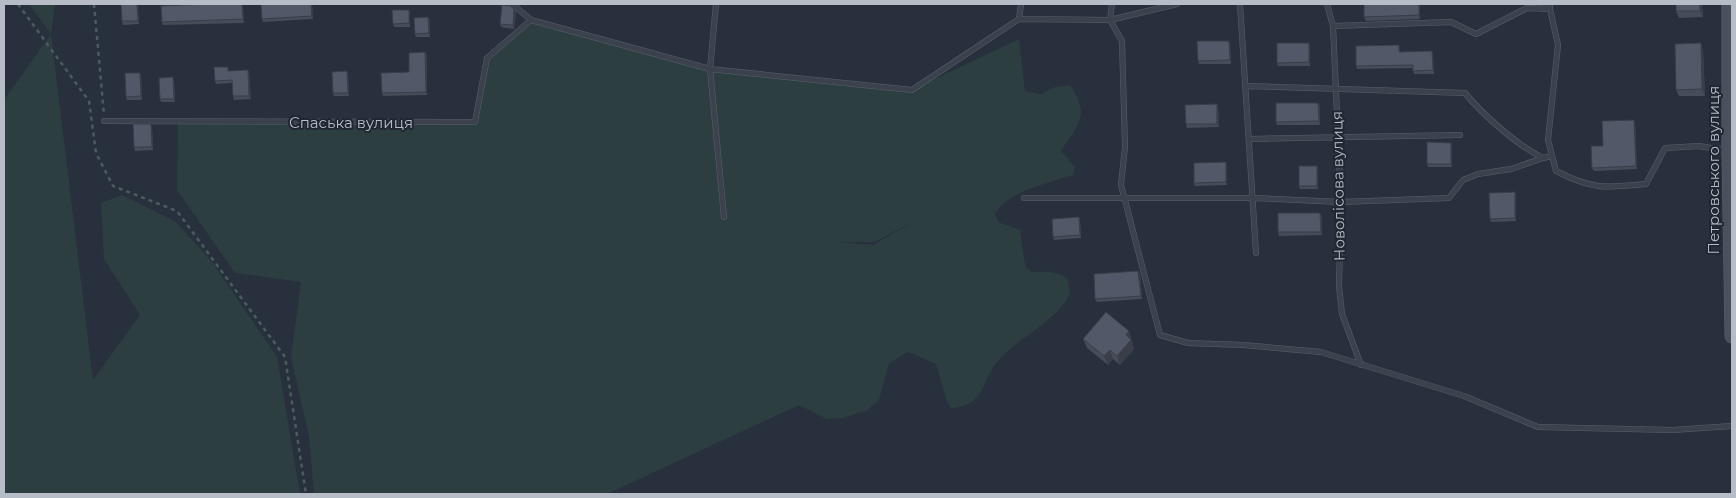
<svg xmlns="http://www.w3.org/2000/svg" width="1736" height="498" font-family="Montserrat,sans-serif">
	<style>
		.green { fill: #2c3e3f; fill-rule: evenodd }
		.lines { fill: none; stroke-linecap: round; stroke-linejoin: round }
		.lane-casing { stroke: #59606a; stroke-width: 6 }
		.secondary-casing { stroke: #59606a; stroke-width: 15 }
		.path { stroke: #4b5b5e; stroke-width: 2.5; stroke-dasharray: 4 4; stroke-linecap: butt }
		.lane { stroke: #3b424d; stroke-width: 5 }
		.secondary { stroke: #49515f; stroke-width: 14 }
		.wall { fill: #464c59 }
		.shaded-wall { fill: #393e48 }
		.building { fill: #515867; stroke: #393e48 }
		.labels { text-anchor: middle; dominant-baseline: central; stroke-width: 4; stroke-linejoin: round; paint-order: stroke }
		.street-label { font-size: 15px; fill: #b7bdc7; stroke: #202732 }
	</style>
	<rect width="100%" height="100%" fill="#27303c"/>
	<path class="green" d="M29,4h26l-4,30 42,346 47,-65 -36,-56 -3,-56 21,-8 54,27 37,41 64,94 23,137h-296v-394l47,-66z
		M531,20l179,49 202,21 107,-51 6,52 16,3 14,-7 15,-2c21,30 8,40 -9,66l14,16 -2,8c-25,9 -64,15 -78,39l3,8 22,8 4,29 2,8 6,5c13,0 25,-2 36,7l2,15c-17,31 -51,42 -73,68 -16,20 -13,45 -46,46l-4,-6 -11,-38 -28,-12 -19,11 -10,37 -11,10 -25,8 -16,1 -28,-14 -192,89h-293l-5,-57 -18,-80 10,-75 -66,-9 -58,-83 1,-69 297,1 12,-64zM918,219l-45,26 -35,-3h37z"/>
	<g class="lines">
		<defs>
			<path id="lane" d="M512,4l19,16
				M716,4l-6,65 14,148
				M1112,4l-2,16 12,21 3,106 -4,38 39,150 28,8 55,2 78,7 143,44 74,31 135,3 59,-4
				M1240,4l16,249
				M1327,4l6,22 8,176 -2,84 3,28 19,51
				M1543,4l7,5 8,36 -10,95 8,31c37,19 50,17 90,13l19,-36 34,-2 29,5
				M1019,19l2,-15
				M1333,26l118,-4 25,12 51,-26 23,1v-5
				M1246,86l219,7c17,21 53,53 78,65l9,-2
				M104,121l371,1 12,-64 44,-38 179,49 202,21 107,-71 91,1 67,-16
				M1249,139l211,-4
				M1024,198h229l88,4 108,-4 14,-18 15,-6 33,-5 32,-11"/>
			<path id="secondary" d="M1729,4v147l3,185"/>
		</defs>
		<use href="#lane" class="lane-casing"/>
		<use href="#secondary" class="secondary-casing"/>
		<path class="path" d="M18,4l71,97 7,52 17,33 64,25 108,146 21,137
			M94,4l10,111"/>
		<use href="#lane" class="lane"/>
		<use href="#secondary" class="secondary"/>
	</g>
	<path class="wall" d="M137,4l1,2 1,18 -16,1 -1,-4z
		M261,4h51l1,15 -50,3 -1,-3z
		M1702,4l1,13 -24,1 -3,-7z
		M243,6l1,17 -81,2 -1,-3z
		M1420,6v13l-54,2 -2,-4z
		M514,9l2,4 -2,16 -13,-2 -1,-3z
		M409,10l1,3v14h-16l-1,-3z
		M428,17l2,4v16h-14l-1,-3z
		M1230,44l1,20h-32l-1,-3z
		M1399,45l1,7 32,-1 1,3 1,20h-20l-1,-6 -56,1 -1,-3z
		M1310,46v20h-32l-1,-3z
		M1703,50l2,46h-26l-3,-6z
		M425,52l2,4v39l-44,1 -1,-3 27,-21z
		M248,70l1,3 2,26 -17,1 -1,-4 -1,-13 -16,1 -1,-3 14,-10z
		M347,71l1,3 1,22h-15l-1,-3z
		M141,76l1,24h-15l-1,-3z
		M174,81l1,21h-14l-1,-3z
		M1318,103l2,3v19h-43l-1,-3z
		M1217,104l1,3 1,20 -32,1 -1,-4z
		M1634,120l1,3 2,46 -43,2 -2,-3 11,-22z
		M152,127l1,23 -18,1 -1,-4z
		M1451,143l1,3v21h-24l-1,-3z
		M1227,165v20l-32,1 -1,-3z
		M1318,170v19h-18l-1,-3z
		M1515,192l1,4v25l-25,1 -1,-3z
		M1322,216v19l-43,1 -1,-4z
		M1079,217l1,3 1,18 -27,2 -1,-3z
		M1138,271l2,3 2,25 -45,3 -2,-3z
		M1129,331l5,18 -14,16 -7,-6 -5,6 -21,-17 -4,-9z"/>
	<path class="shaded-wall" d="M137,4l1,2 1,18 -1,-3z
		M242,4l1,2 1,17 -1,-4z
		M311,4h1l1,15 -1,-3z
		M1419,4l1,2v13l-1,-4z
		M1700,4h2l1,13 -3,-6z
		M514,9l2,4 -2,16 -1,-4z
		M409,10l1,3v14l-1,-4z
		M428,17l2,4v16l-1,-4z
		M1229,41l1,3 1,20 -1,-4z
		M1309,43l1,3v20l-1,-4z
		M1701,43l2,7 2,46 -3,-7z
		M1432,51l1,3 1,20 -1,-4z
		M425,52l2,4v39l-1,-3z
		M248,70l1,3 2,26 -2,-3z
		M347,71l1,3 1,22 -1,-3z
		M140,73l1,3 1,24 -1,-4z
		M173,77l1,4 1,21 -1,-3z
		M1318,103l2,3v19l-1,-4z
		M1217,104l1,3 1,20 -2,-3z
		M1634,120l1,3 2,46 -1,-3z
		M151,124l1,3 1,23 -1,-3z
		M1451,143l1,3v21l-1,-3z
		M1226,162l1,3v20l-1,-3z
		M1317,166l1,4v19l-1,-3z
		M1515,192l1,4v25l-1,-3z
		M1320,213l2,3v19l-1,-3z
		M1079,217l1,3 1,18 -1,-3z
		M1138,271l2,3 2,25 -1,-3z
		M1129,331l5,18 -14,16 -3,-9 9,-21z
		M1110,350l3,9 -5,6 -4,-9z"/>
	<path class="building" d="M121,4h16l1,17h-16z
		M207,4h35l1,15 -81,3 -1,-16z
		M261,4h50l1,12 -50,3z
		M1364,4h55v11l-55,2z
		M1676,4h24v7h-24z
		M502,5l8,1 4,3 -1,16 -13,-1z
		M392,10h17v13l-16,1z
		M428,17l1,16 -14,1 -1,-16z
		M1197,41h32l1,19 -32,1z
		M1277,43h32v19l-32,1z
		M1701,43l1,46 -26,1 -1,-46z
		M1399,45v7l33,-1 1,19 -20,1v-6l-57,1v-20z
		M425,52l1,40 -44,1 -1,-20 28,-1v-19z
		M214,67h14v4l20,-1 1,26h-16l-1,-16 -17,1z
		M347,71l1,22h-15l-1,-21z
		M125,73h15l1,23 -15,1z
		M173,77l1,22h-14l-1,-21z
		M1276,103h42l1,18 -43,1z
		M1217,104v20h-31l-1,-19z
		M1634,120l2,46 -44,2 -1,-22h12l-1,-25z
		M133,124h18l1,23h-18z
		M1427,142l24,1v21h-24z
		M1226,162v20l-32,1v-20z
		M1299,166h18v20h-18z
		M1515,192v26l-25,1 -1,-26z
		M1278,213h42l1,19h-43z
		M1079,217l1,18 -27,2 -1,-18z
		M1138,271l3,25 -46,3 -1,-25z
		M1106,312l23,19 -3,4 5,5 -14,16 -7,-6 -6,6 -21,-17z"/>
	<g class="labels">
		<g class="street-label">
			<text x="351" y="122">Спаська вулиця</text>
			<text transform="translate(1713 170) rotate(-90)">Петровського вулиця</text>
			<text transform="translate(1338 186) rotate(-91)">Новолісова вулиця</text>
		</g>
	</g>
	<rect width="1736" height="498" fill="none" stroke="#b7bdc7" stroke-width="10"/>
</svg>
